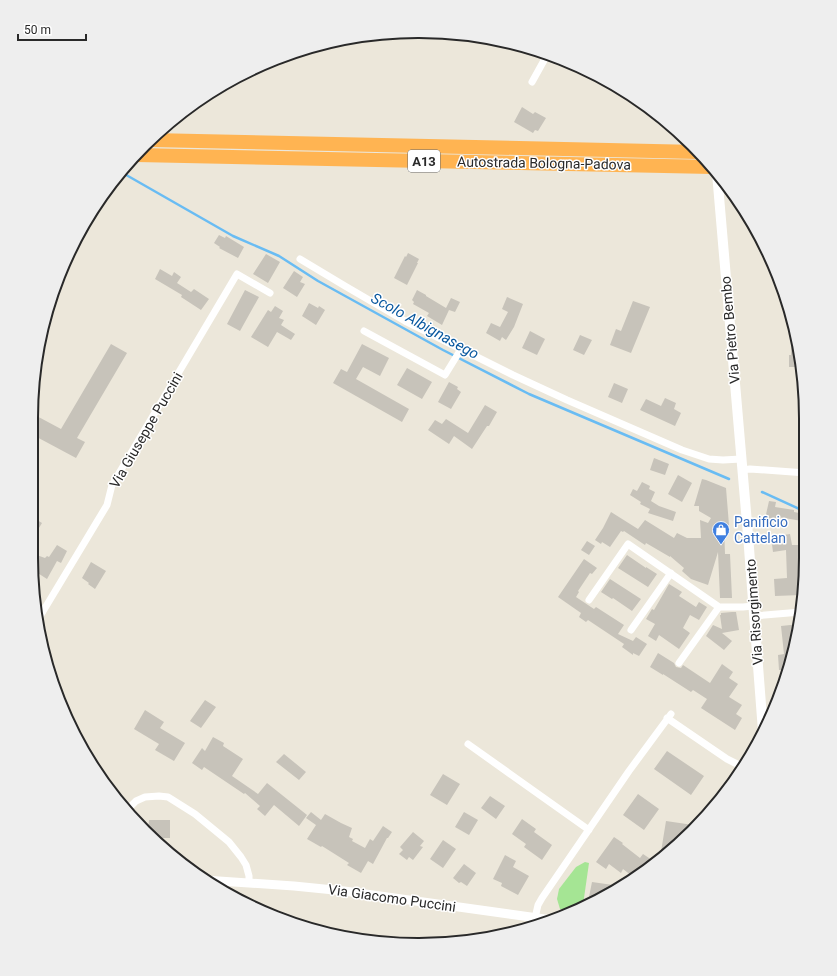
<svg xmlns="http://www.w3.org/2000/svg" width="837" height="976" font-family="Roboto,sans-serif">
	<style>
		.green { fill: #a5e594 }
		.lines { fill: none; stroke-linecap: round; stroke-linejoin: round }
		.stream { stroke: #69bcf3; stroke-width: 2.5 }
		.building { fill: #c7c3ba }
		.minor { stroke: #fff; stroke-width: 7 }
		.tertiary { stroke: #fff; stroke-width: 9 }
		.secondary { stroke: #fff; stroke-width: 10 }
		.motorway { stroke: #ffb452; stroke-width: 14 }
		.labels { text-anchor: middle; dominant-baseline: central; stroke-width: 3; stroke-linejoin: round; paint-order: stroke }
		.shield { fill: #fff; stroke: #696969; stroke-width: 1 }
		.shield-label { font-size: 13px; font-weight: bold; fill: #292929 }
		.street-label { font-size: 14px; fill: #292929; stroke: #fff }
		.shop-label { font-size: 14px; fill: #366cbe; stroke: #fff; text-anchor: start }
		.water-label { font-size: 15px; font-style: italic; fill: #08579e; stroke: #fff }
		.rim { fill: none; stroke: #292929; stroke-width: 2 }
	</style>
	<rect width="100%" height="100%" fill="#ece7da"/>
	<path class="green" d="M585,862l4,1 -6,42 -12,6 -11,-2 -3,-10 2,-10 17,-22z"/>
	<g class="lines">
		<path class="stream" d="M121,172l112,64 46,20 39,25 125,69 86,44 200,85
			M762,492l44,20"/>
	</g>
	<path class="building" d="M522,107l11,7 2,-2 11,6 -8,13 -3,-1 -2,3 -19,-11z
		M219,235l6,3 1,-2 18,11 -6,11 -19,-10 1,-1 -6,-4z
		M408,253l11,6 -2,4h1l-11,22 -13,-7 11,-22 1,1z
		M266,254l14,8 -12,21 -15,-9z
		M160,269l12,7 2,-4 7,5 -4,6 14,9 3,-3 15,10 -8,11 -20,-13 1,-2 -27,-16z
		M294,271l9,6 -3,5 5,2 -8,13 -14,-9z
		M245,290l14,7 -19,34 -13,-7z
		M417,290l9,5v1l20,12 5,-10 9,4 -5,10 -6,-2 -7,15 -15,-9 2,-3 -16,-9 1,-2 -2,-2z
		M507,297l16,7 -9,23 -8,13 -4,-3 -2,4 -14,-8 5,-10 9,4 8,-15 -6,-3z
		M633,301l17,6 -19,46 -21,-8 6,-16 5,2z
		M309,303l9,5 1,-2 6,4 -9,15 -14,-9z
		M275,306l8,5 -4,7 5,2 -3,5 14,9 -4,6 -14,-8 -9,15 -17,-10 17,-27 3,2z
		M530,331l15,8 -8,16 -15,-7z
		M580,335l12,5 -8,15 -11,-5z
		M791,339h3l6,28h-11v-12h2z
		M111,344l16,9 -50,85 8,4 -9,16 -43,-23v-21l28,15z
		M362,344l27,14 -9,18 -17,-9 -7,12 53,30 -7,13 -69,-39 8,-14 6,3z
		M407,368l25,14 -10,17 -25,-14z
		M449,382l9,5 -1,2 4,3 -10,17 -13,-7z
		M614,383l14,6 -6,14 -14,-6z
		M665,398l11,5 -2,6 7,4 -6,13 -35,-16 6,-11 15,7z
		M485,405l12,7 -8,14h-2l-15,23 -18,-13 -5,8 -21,-14 7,-10 7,4 4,-5 22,14z
		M654,458l15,6 -4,11 -15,-5z
		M678,475l14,8 -10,19 -14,-8z
		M702,479l4,1 20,8 3,37 -5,1 1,28h5l2,44h-12l-2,-46 -10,33 -17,-6 -9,-8 2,-3 -14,-12v1l-24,-14 -1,2 -21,-14 -1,1 -2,-1 -11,16 -8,-5 -1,2 -6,-4 8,-12 8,-16 27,17 7,-9 29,18 3,-5 10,5h14l-1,-18 8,3 3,-5 -12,-7v-5h-5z
		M642,482l8,4 -1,3 6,3 -4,9 8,5 17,6 -3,9 -25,-8 2,-4 -10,-5 1,-2 -11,-7 3,-6 4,2z
		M769,501l7,1 -1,5 19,3v2l10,2 -2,7 -24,-4 -1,4 -12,-2z
		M32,517l10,6 -11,18 1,-14z
		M790,534l2,11h14l-1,23h-6l2,27 -26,1 -1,-17 13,-1 -1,-28 -13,2 -2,-15z
		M587,541l8,5 -6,9 -8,-5z
		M57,545l10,6 -6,12 -4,-2 -10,18 -14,-9 -2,-17 14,5 2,-2 2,1z
		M627,555l19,13v-1l11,7 -9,13 -30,-19z
		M584,559l13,9 -5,6 -2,-1 -12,18 1,1 -3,5 18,12 2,-2 28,18 -6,9 15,7 3,-4 11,7 -8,12 -6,-3v2l-11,-8 2,-3 -36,-24 -2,2 -7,-5 2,-4 -23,-16z
		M91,562l15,9 -11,18 -7,-5 1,-1 -7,-5z
		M610,579l31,20 -9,12 -19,-13 -1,1 -11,-7z
		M669,584l13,8 -3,4 17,11 3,-5 8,5 -8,13 -9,-5 -7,13 7,5 -11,16 -20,-14 -3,6 -8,-5 7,-12 -9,-5 6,-10 2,1z
		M732,612h4l3,18 -17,3 10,8 -8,9 -18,-14 7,-11 9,4 -2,-14h1v-2z
		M800,624l-1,9 -16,52 -2,-15h-2l-1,-15 6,-1 -3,-28z
		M658,653l16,10 2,4 5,1 2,-3 27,18 12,-19 11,8 -4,6 9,6 -9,13 13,8 -6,9 6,4 -7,12 -34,-22 6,-9 -14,-9 -2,2 -28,-18v1l-13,-8z
		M205,700l11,7 -15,21 -11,-7z
		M145,710l19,12 -4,6 25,15 -11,18 -19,-11 4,-6 -25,-15z
		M213,737l11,6 -1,3 20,13 -11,17 26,18 9,-11 40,32 -8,11 -25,-21 -9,11 -8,-7 3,-3 -15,-13 -1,1 -40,-27 -2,3 -10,-7 10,-15 3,3z
		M667,751l37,25 -13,19 -37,-26z
		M284,754l22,18 -7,8 -23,-18z
		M443,774l17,10 -13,21 -17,-10z
		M638,794l21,15 -15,21 -21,-15z
		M490,796l15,10 -9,13 -15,-11z
		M311,812l10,8 4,-6 16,9 11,5 -3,9 4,2 -1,2 13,7 5,-9 3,2 10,-15 9,6 -4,6h-1l-14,26 -5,-3 -7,12 -14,-8 2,-2 -27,-17 -1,1 -14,-8 9,-14 -10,-7z
		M464,812l14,8 -9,15 -14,-8z
		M522,819l14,10 -2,3 18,13 -10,15 -18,-13 2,-3 -14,-10z
		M149,820h21v18h-15l-7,-7z
		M666,821l27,4 -2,8 -31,25z
		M413,832l11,9 -4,5 3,1 -10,13 -4,-3 -2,3 -8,-6 4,-4 -3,-3z
		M614,837l9,6 -1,1 18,14 3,-4 12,8 -17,14 -4,-2 -2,2 -9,-7 -2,4 -12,-9 -3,5 -10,-7z
		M443,840l13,9 -13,19 -13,-9z
		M505,855l11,6 -3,6 16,9 -11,19 -17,-9 1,-3 -9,-4z
		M464,864l12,9 -9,13 -6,-4 -2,1 -6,-5z
		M592,882l28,4 -32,16z"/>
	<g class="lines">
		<path class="minor" d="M532,82l15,-27
			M300,259l45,27 60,35 108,54 54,25 115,50 27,9 14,1 18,-1
			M364,331l81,44 16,-26
			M742,470l8,-1 56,4
			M589,600l39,-56 91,63h24l10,-1
			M754,616l47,-4
			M39,618l68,-113 5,-20 125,-211 33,19
			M631,630l40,-57
			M679,663l40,-56
			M667,718l60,41 10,5
			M468,744l121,86
			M126,811l10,-10 9,-4 14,-1 9,1 27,17 34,28 12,15 5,8 3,11v7
			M535,918l3,-13 4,-7 87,-127 42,-57"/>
		<path class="tertiary" d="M204,880l90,6 50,5 208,29"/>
		<path class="secondary" d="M717,173l31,362 15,196"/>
		<path class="motorway" d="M151,140l547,12
			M137,155l575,12"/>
	</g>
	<defs>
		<symbol id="shop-pin" viewBox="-11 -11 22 30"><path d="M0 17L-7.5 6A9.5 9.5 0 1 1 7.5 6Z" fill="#3f7fe0" stroke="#fff"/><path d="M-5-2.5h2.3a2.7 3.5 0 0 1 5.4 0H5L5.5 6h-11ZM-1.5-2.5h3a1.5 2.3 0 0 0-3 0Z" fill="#fff"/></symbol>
	</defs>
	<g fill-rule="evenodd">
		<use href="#shop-pin" x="711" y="520" width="20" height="27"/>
	</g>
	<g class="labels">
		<rect class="shield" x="408" y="150" width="32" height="22" rx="3"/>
		<g class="shield-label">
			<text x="424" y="161">A13</text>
		</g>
		<g class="street-label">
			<text transform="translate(544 163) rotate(1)">Autostrada Bologna-Padova</text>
			<text transform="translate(730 330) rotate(-95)">Via Pietro Bembo</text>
			<text transform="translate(146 430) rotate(-60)">Via Giuseppe Puccini</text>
			<text transform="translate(754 612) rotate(-94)">Via Risorgimento</text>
			<text transform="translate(392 898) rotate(8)">Via Giacomo Puccini</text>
		</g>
		<g class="shop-label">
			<text x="734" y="522">Panificio<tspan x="734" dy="16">Cattelan</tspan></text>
		</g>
		<g class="water-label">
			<text transform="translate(425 326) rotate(29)">Scolo Albignasego</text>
		</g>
	</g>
	<path d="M0 0H837V976H0ZM418 38H419A380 380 0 0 1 799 418V558A380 380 0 0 1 419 938H418A380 380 0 0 1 38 558V418A380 380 0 0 1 418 38Z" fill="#eee" fill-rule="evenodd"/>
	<path class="rim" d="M418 38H419A380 380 0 0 1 799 418V558A380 380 0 0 1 419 938H418A380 380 0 0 1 38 558V418A380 380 0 0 1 418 38Z"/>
	<path d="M18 34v6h68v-6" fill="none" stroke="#292929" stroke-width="2"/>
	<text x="24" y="34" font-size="12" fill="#292929" stroke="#ffffff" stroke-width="3" paint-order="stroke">50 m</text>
</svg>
